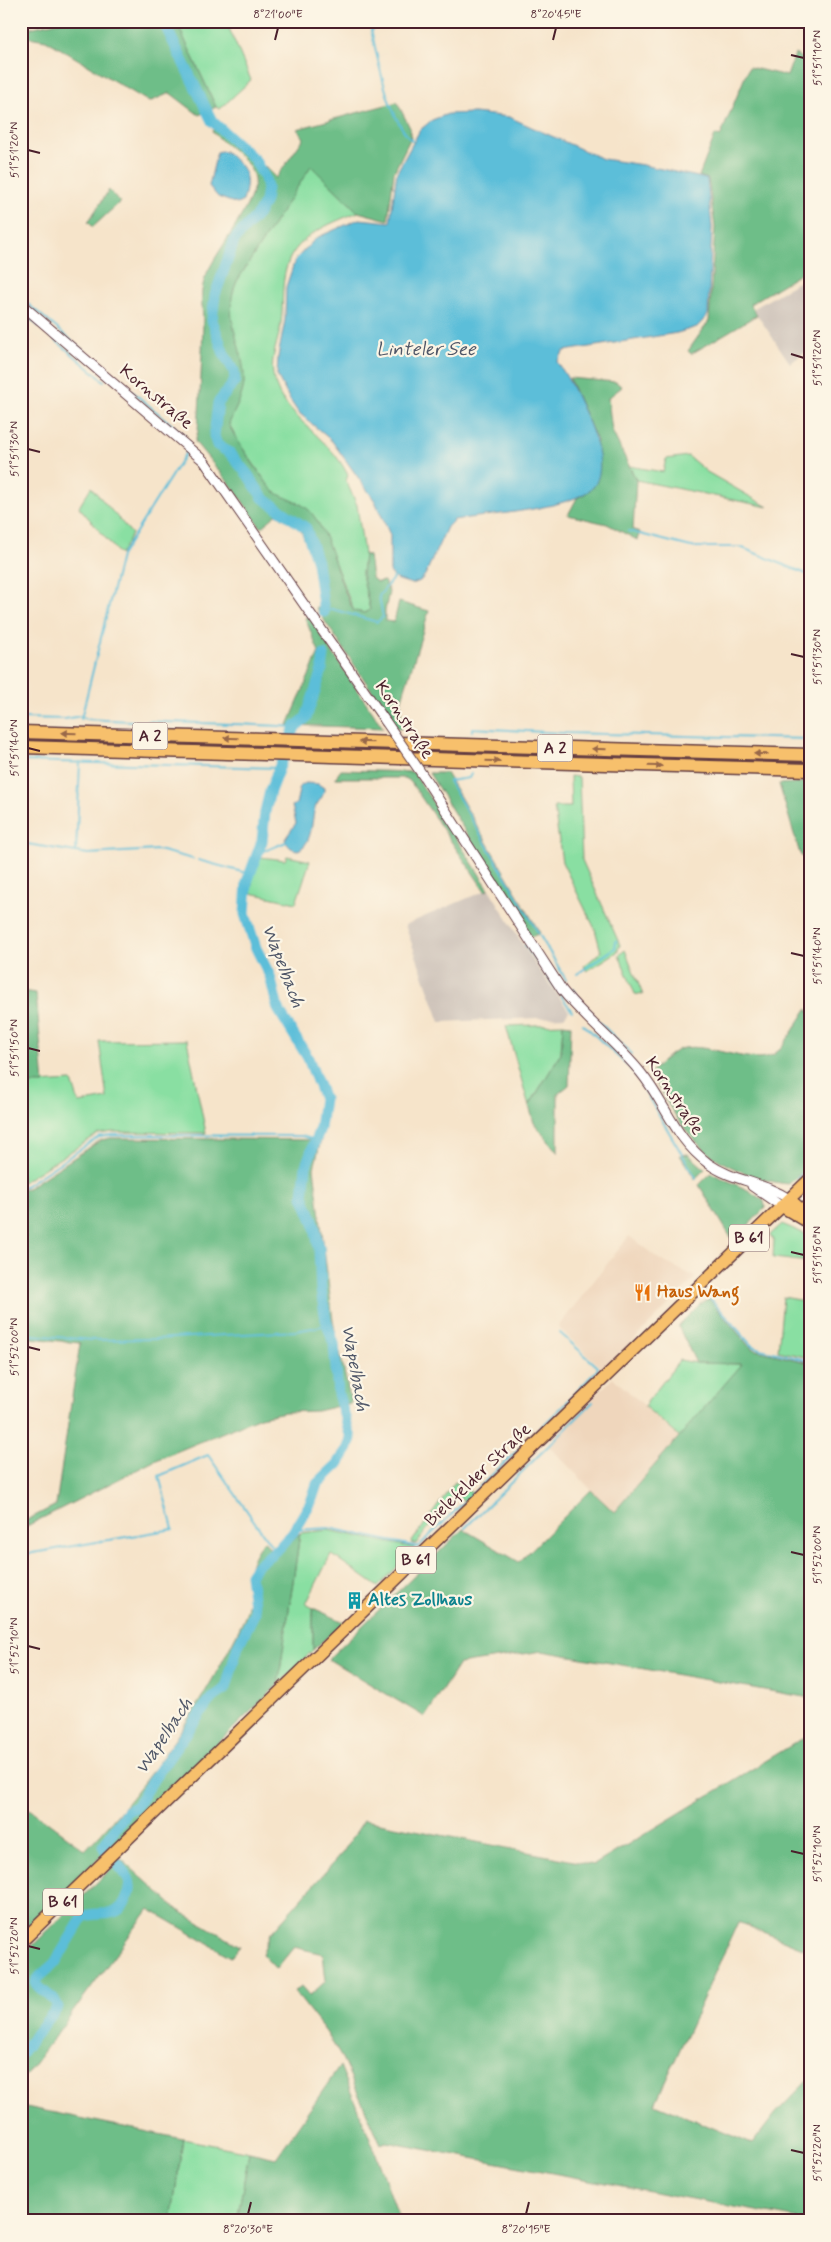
<svg xmlns="http://www.w3.org/2000/svg" width="831" height="2242" font-family="Mynerve,sans-serif">
	<style>
		.built { fill: #efd6bc }
		.industrial { fill: #cdc2b9 }
		.green { fill: #89dfa2; stroke: #6a7f66 }
		.forest { fill: #6ebe88; stroke: #5c6e5a }
		.water { fill: #5bbed9; stroke: #526e82 }
		.lines { fill: none; stroke-linecap: round; stroke-linejoin: round }
		.stream { stroke: #5bbed9; stroke-width: 2 }
		.river { stroke: #5bbed9; stroke-width: 11 }
		.minor-casing { stroke: #643d43; stroke-width: 11 }
		.major-casing { stroke: #643d43; stroke-width: 14 }
		.highway-casing { stroke: #643d43; stroke-width: 15 }
		.minor { stroke: #fff; stroke-width: 9 }
		.major { stroke: #f7c06c; stroke-width: 11 }
		.highway { stroke: #f7c06c; stroke-width: 12 }
		.minor-bridge-casing { stroke: #643d43; stroke-width: 11; stroke-linecap: butt }
		.minor-bridge { stroke: #fff; stroke-width: 9 }
		.oneway { fill: #986748 }
		.ticks { fill: none; stroke: #4a1f2b; stroke-width: 2 }
		.labels { text-anchor: middle; dominant-baseline: central; stroke-width: 4.5; stroke-linejoin: round; paint-order: stroke }
		.shield { fill: #fcf5e5; stroke: #7f5f63; stroke-width: 1 }
		.shield-label { font-size: 16px; font-weight: bold; fill: #4a1f2b }
		.street-label { font-size: 18px; fill: #4a1f2b; stroke: #fcf5e5 }
		.food-label { font-size: 18px; font-weight: bold; fill: #c56008; stroke: #fcf5e5; text-anchor: start }
		.culture-label { font-size: 18px; font-weight: bold; fill: #0d838f; stroke: #fcf5e5; text-anchor: start }
		.water-label { font-size: 19px; font-style: italic; fill: #505768; stroke: #fcf5e5 }
		.neatline { fill: none; stroke: #4a1f2b; stroke-width: 2 }
		.ticks-label { font-size: 12px; text-anchor: middle; fill: #4a1f2b }
	</style>
	<rect width="100%" height="100%" fill="#fcf5e5"/>
	<filter id="ink" filterUnits="userSpaceOnUse"><feTurbulence type="fractalNoise" baseFrequency=".02" numOctaves="2"/><feDisplacementMap in="SourceGraphic" scale="10" xChannelSelector="R" yChannelSelector="G"/><feConvolveMatrix kernelMatrix="1 2 1 2 8 2 1 2 1" color-interpolation-filters="sRGB"/></filter>
	<filter id="wash" filterUnits="userSpaceOnUse"><feTurbulence type="fractalNoise" baseFrequency=".0096" numOctaves="4" result="noise"/><feDisplacementMap in="SourceGraphic" scale="20" xChannelSelector="R" yChannelSelector="G"/><feGaussianBlur stdDeviation="1.12" result="paint"/><feColorMatrix in="noise" values="0 0 0 0 0 0 0 0 0 0 0 0 0 0 0 0 0 1.4 0 .05"/><feComposite in="paint" operator="in"/></filter>
	<g filter="url(#wash)">
		<rect width="100%" height="100%" fill="#f6e4ca"/>
		<path class="built" d="M629,1236l31,24 36,17 -92,93 -46,-43z
			M613,1378l68,60 -67,75 -67,-69z"/>
		<path class="industrial" d="M810,275v74l-20,14 -37,-54z
			M489,889l46,75 34,47 -5,6 -124,5 -35,-97z"/>
		<path class="green" d="M176,21h50l25,59 -31,29 -4,-2z
			M311,165l47,47c-24,10 -55,21 -68,46 -10,20 -6,44 -9,65 -2,17 -11,34 -8,52 1,7 5,16 8,22 19,29 52,46 67,78l-2,6 11,24 7,49 -2,20 8,36 -5,3 -11,-2 -23,-57 -58,-62 -38,-55 -6,-14 11,-25 -6,-70 -4,-15v-16l7,-16z
			M688,456l19,16 61,35 -132,-27 -7,-14 34,6 3,-13z
			M91,487l41,47 -12,21 -41,-48z
			M570,776l9,1 3,83 38,85 -3,7 -30,19 -3,-5 17,-14 -6,-23 -33,-67 -8,-55h17z
			M287,856l23,5 -14,42 -45,-10 2,-17 7,-19 25,3z
			M625,950l18,45 -8,-1 -16,-39z
			M563,1024l-2,29 -32,53 -23,-80z
			M187,1040l19,93 -94,-1 -14,2 -77,49v-99l51,-3 7,22 28,-5 -8,-57z
			M782,1224l28,12v26l-37,-4 1,-18 -4,-5z
			M783,1297l27,5v56l-32,-7z
			M680,1360l16,3 47,1 -62,74 -37,-32z
			M455,1482l17,11 -8,8 -11,-6 -37,49 -5,-1z
			M328,1530l87,18 -37,39 -47,-33 -25,50 7,4v42l-35,35 22,-152z
			M183,2139l66,13 -12,69h-66z"/>
		<path class="forest" d="M62,21h114l40,86 -17,8 -29,-22 -21,9 -103,-62 -23,-4 2,-7z
			M795,54l15,10v204l-60,36 7,11 -66,39 -3,-3 21,-30 6,-94 -7,-48 -9,-3 16,-41 5,2 29,-70 38,9z
			M397,102l13,26 1,9 -17,35 -6,48 -30,-8 -47,-46 -74,115c-17,38 9,65 7,102 -1,14 -10,28 -15,41 1,7 40,65 46,68 11,7 24,9 34,18 21,22 29,74 45,101l11,2 5,-3 -8,-36 2,-20 5,2 3,22 5,4 7,-1 5,11 -4,19v10l9,1 5,-20 30,9 -28,91v12l7,15 -11,-1 -81,-120 4,-3 -6,-41 -13,-34 -24,-16 -16,14 -27,-39 -39,-47 3,-11c2,-36 4,-71 5,-107 0,-20 -5,-31 4,-51 10,-22 51,-74 47,-94 -3,-21 -30,-33 -42,-48l8,-9 56,56 28,-40 -7,-9z
			M109,190l11,12 -27,25 -5,-5z
			M569,378l47,4 6,5 -14,11 4,33 24,49 -3,50 7,2 -3,8 -30,-16 -39,-9 9,-17 9,-5 11,-52z
			M308,616l75,112 -95,-3 31,-73 -14,-34z
			M341,770l72,2 76,117 -4,2 -75,-110 -5,-3h-70z
			M429,773h17l94,160 -9,4z
			M810,782l-1,4 1,81 -10,-13 -21,-70z
			M21,991l15,2 8,91h-23z
			M807,1009l3,2v154l-21,19c-14,-1 -28,-5 -41,-10 -54,-19 -71,-55 -98,-101 9,-8 19,-19 30,-24 28,-9 78,22 98,2 11,-12 20,-29 29,-42z
			M563,1024l8,1 -2,60 -11,9v59l-24,-30 -5,-17 32,-53z
			M111,1138l210,2 -7,28 19,153 18,82 -34,8 -32,1 -25,5 -106,44 -133,68v-6l35,-18 24,-162 -59,-6v-148h5l75,-49z
			M688,1154l17,15 -10,10 -15,-24z
			M711,1173l37,17 16,11 1,7 -32,33 -34,-56z
			M709,1299l40,47 7,4 54,13v335l-268,-47 -83,13 -34,53 -97,-58 135,-130 56,33 72,-72 23,22 128,-148 -46,-1 -18,-37 22,-22z
			M300,1533l-22,152 -257,249v-131l64,47c62,-63 121,-150 159,-231 13,-29 -7,-47 20,-78l11,15z
			M313,1608l31,14 -31,28z
			M810,1734v217l-72,-29 -83,182 97,40 24,-31 34,-35v143l-424,-79 -5,2 -38,-84 -17,-28 -32,-41 7,-4 8,9 17,-15 -3,-27 -29,-7 -18,22 -14,-15 8,-20 73,-82 21,-32 230,45z
			M121,1859l57,51 62,36 -9,11 -82,-48 -128,173v-125z
			M340,2066l34,82 26,73h-163l12,-69 27,6z
			M21,2106l162,33 -12,82h-150z"/>
		<path class="water" d="M474,113l35,4 94,42 40,6 64,14 5,48 -4,88 -11,12 -20,6 -113,18 -7,11c14,19 22,40 32,61 7,18 16,41 7,60 -13,26 -113,32 -142,37l-7,7 -22,48 -5,6 -8,3 -16,-5 -6,-7v-37l-15,-34 -43,-60 -34,-29 -8,-12 -13,-25 1,-18 7,-37 1,-33 9,-27 21,-22 43,-19 31,3 7,-50 23,-42 12,-10 16,-6z
			M221,151c6,1 9,4 14,9 14,12 13,24 8,41l-6,3 -19,-7 -9,-11 8,-34z
			M306,783l12,1 6,4c0,10 -5,11 -9,20 -4,13 -2,36 -17,42 -8,-1 -10,-4 -13,-11l11,-16 -4,-17 4,-2 4,-18z"/>
		<g class="lines">
			<path class="stream" d="M369,21c9,36 17,94 43,120
				M372,30l12,-9
				M22,299l162,136
				M21,311l83,70
				M628,531l63,16h49l69,28
				M324,609h8l45,13 6,-5 -4,-21 15,-19
				M21,718l44,1 16,-3 6,3c69,4 139,3 208,8
				M81,719l40,-163 66,-105
				M472,731v-3l92,5 244,6
				M809,743l1,-5
				M21,761l258,7
				M471,774l-2,4 -20,3 117,199
				M810,783h-3l3,16
				M21,843l67,11 70,-4 35,9
				M259,851l8,-1 19,-8
				M76,852l4,-90
				M198,860l52,14
				M525,945l47,66
				M577,974l38,-26 1,-7
				M572,989l25,31 35,34
				M583,1024l48,45 6,9
				M640,1083l56,95
				M797,1179l13,-12
				M21,1186h4l74,-49 12,-2 191,1 12,4
				M791,1220l19,9
				M702,1291l4,3
				M710,1298l41,47 9,4 50,12
				M21,1334l71,6 63,-1 141,-8 32,-6
				M465,1528l128,-126
				M293,1532l4,-2 32,-2 89,19 147,-143 32,-34 1,-3 -38,-34
				M21,1555l152,-26 -14,-53 49,-21 67,96"/>
			<path class="river" d="M163,21l49,100 42,38 11,19 2,10 -2,13 -7,13 -23,25 -20,56 -3,25 12,34 10,17 1,10 -17,22 -4,33 3,9 13,8 18,22 15,23 43,30 11,34 7,50
				M21,2053l37,-46c-4,-12 -17,-14 -22,-24l1,-4 18,-16 28,-46c10,-5 21,-1 31,-5 7,-2 10,-8 13,-14 13,-23 -17,-35 -24,-52l24,-35 9,-4 14,-23 59,-83 17,-13 12,-42 17,-34 -5,-37 6,-9 23,-18 14,-16 18,-30 6,-18 21,-20 10,-16 3,-10 -13,-44 -4,-50 -8,-24 -5,-30 -2,-42 -5,-25 -11,-27 3,-30 14,-38 4,-29 -16,-41 -30,-49 -8,-33 -14,-28 -11,-34 2,-32 15,-41 3,-29 5,-21 25,-64 11,-9 16,-48 2,-15"/>
		</g>
	</g>
	<g filter="url(#ink)">
		<g class="lines">
			<defs>
				<path id="minor" d="M21,304l183,157 182,261
					M426,780l136,210c24,30 55,53 79,83 26,32 32,64 68,91 24,17 55,18 80,35
					M752,1186l29,20"/>
				<path id="major" d="M789,1199l21,18
					M781,1206l29,17
					M21,1942l789,-763"/>
				<path id="highway" d="M21,732l789,23
					M21,747l789,23"/>
			</defs>
			<use href="#minor" class="minor-casing"/>
			<use href="#major" class="major-casing"/>
			<use href="#highway" class="highway-casing"/>
			<use href="#minor" class="minor"/>
			<use href="#major" class="major"/>
			<use href="#highway" class="highway"/>
			<defs>
				<path id="minor-bridge" d="M386,722l40,58"/>
			</defs>
			<use href="#minor-bridge" class="minor-bridge-casing"/>
			<use href="#minor-bridge" class="minor-bridge"/>
		</g>
		<defs><path id="oneway-solid" d="M-6-.8H1V-3.2L6.5 0L1 3.2V.8H-6Z" transform="scale(1.25)"/></defs>
		<g class="oneway">
			<use href="#oneway-solid" transform="translate(69 733) rotate(-178)"/>
			<use href="#oneway-solid" transform="translate(231 738) rotate(-178)"/>
			<use href="#oneway-solid" transform="translate(366 742) rotate(-178)"/>
			<use href="#oneway-solid" transform="translate(599 749) rotate(-178)"/>
			<use href="#oneway-solid" transform="translate(761 754) rotate(-178)"/>
			<use href="#oneway-solid" transform="translate(493 761) rotate(2)"/>
			<use href="#oneway-solid" transform="translate(655 766) rotate(2)"/>
		</g>
	</g>
	<path class="ticks" d="M275,40l3,-12M553,40l3,-12M791,55l13,3M28,150l12,3M791,354l13,4M28,449l12,3M791,654l13,3M28,748l12,3M791,953l13,3M28,1048l12,3M791,1252l13,3M28,1347l12,3M791,1552l13,3M28,1646l12,3M791,1851l13,3M28,1946l12,3M791,2150l13,3M248,2214l3,-12M526,2214l3,-12"/>
	<defs>
		<symbol id="restaurant-bare" viewBox="-9 -9 18 18"><path d="M-5-6h1v4h1v-4h1v4h1v-4h1v5L-1.5 .5V6h-2V.5L-5-1ZM5-6V6H3V1.5H1.5Q1.5-4 5-6Z" fill="#e8710a" stroke="#fcf5e5" stroke-width="2.5" paint-order="stroke"/></symbol>
		<symbol id="building-bare" viewBox="-9 -9 18 18"><path d="M-4-6H4V6H1V3H-1V6H-4ZM-2.5-4.3h1.7v1.8h-1.7ZM.8-4.3h1.7v1.8H.8ZM-2.5-1h1.7V.8h-1.7ZM.8-1h1.7V.8H.8Z" fill="#0f9aa8" stroke="#fcf5e5" stroke-width="2.5" paint-order="stroke"/></symbol>
	</defs>
	<g fill-rule="evenodd">
		<use href="#restaurant-bare" x="630" y="1280" width="25" height="25"/>
		<use href="#building-bare" x="342" y="1588" width="25" height="25"/>
	</g>
	<g class="labels">
		<g class="shield">
			<rect x="132.5" y="722.5" width="35" height="27" rx="4"/>
			<rect x="537.5" y="734.5" width="35" height="27" rx="4"/>
			<rect x="729" y="1224.5" width="40" height="27" rx="4"/>
			<rect x="396" y="1546.5" width="40" height="27" rx="4"/>
			<rect x="43" y="1888.5" width="40" height="27" rx="4"/>
		</g>
		<g class="shield-label">
			<text x="150" y="736">A 2</text>
			<text x="555" y="748">A 2</text>
			<text x="749" y="1238">B 61</text>
			<text x="416" y="1560">B 61</text>
			<text x="63" y="1902">B 61</text>
		</g>
		<g class="street-label">
			<text transform="translate(156 397) rotate(40)">Kornstraße</text>
			<text transform="translate(404 720) rotate(56)">Kornstraße</text>
			<text transform="translate(674 1096) rotate(56)">Kornstraße</text>
			<text transform="translate(478 1475) rotate(-44)">Bielefelder Straße</text>
		</g>
		<g class="food-label">
			<text x="657" y="1292">Haus Wang</text>
		</g>
		<g class="culture-label">
			<text x="368" y="1600">Altes Zollhaus</text>
		</g>
		<g class="water-label">
			<text x="426" y="349">Linteler See</text>
			<text transform="translate(283 966) rotate(69)">Wapelbach</text>
			<text transform="translate(355 1368) rotate(80)">Wapelbach</text>
			<text transform="translate(164 1736) rotate(-56)">Wapelbach</text>
		</g>
	</g>
	<rect width="831" height="2242" fill="none" stroke="#fcf5e5" stroke-width="55"/>
	<rect x="28" y="28" width="776" height="2186" class="neatline"/>
	<g class="ticks-label">
		<text x="278" y="18">8°21'00"E</text>
		<text x="556" y="18">8°20'45"E</text>
		<text transform="translate(817 58) rotate(-90)" y="4">51°51'10"N</text>
		<text transform="translate(14 150) rotate(-90)" y="4">51°51'20"N</text>
		<text transform="translate(817 358) rotate(-90)" y="4">51°51'20"N</text>
		<text transform="translate(14 449) rotate(-90)" y="4">51°51'30"N</text>
		<text transform="translate(817 657) rotate(-90)" y="4">51°51'30"N</text>
		<text transform="translate(14 748) rotate(-90)" y="4">51°51'40"N</text>
		<text transform="translate(817 956) rotate(-90)" y="4">51°51'40"N</text>
		<text transform="translate(14 1048) rotate(-90)" y="4">51°51'50"N</text>
		<text transform="translate(817 1255) rotate(-90)" y="4">51°51'50"N</text>
		<text transform="translate(14 1347) rotate(-90)" y="4">51°52'00"N</text>
		<text transform="translate(817 1555) rotate(-90)" y="4">51°52'00"N</text>
		<text transform="translate(14 1646) rotate(-90)" y="4">51°52'10"N</text>
		<text transform="translate(817 1854) rotate(-90)" y="4">51°52'10"N</text>
		<text transform="translate(14 1946) rotate(-90)" y="4">51°52'20"N</text>
		<text transform="translate(817 2153) rotate(-90)" y="4">51°52'20"N</text>
		<text x="248" y="2233">8°20'30"E</text>
		<text x="526" y="2233">8°20'15"E</text>
	</g>
</svg>
